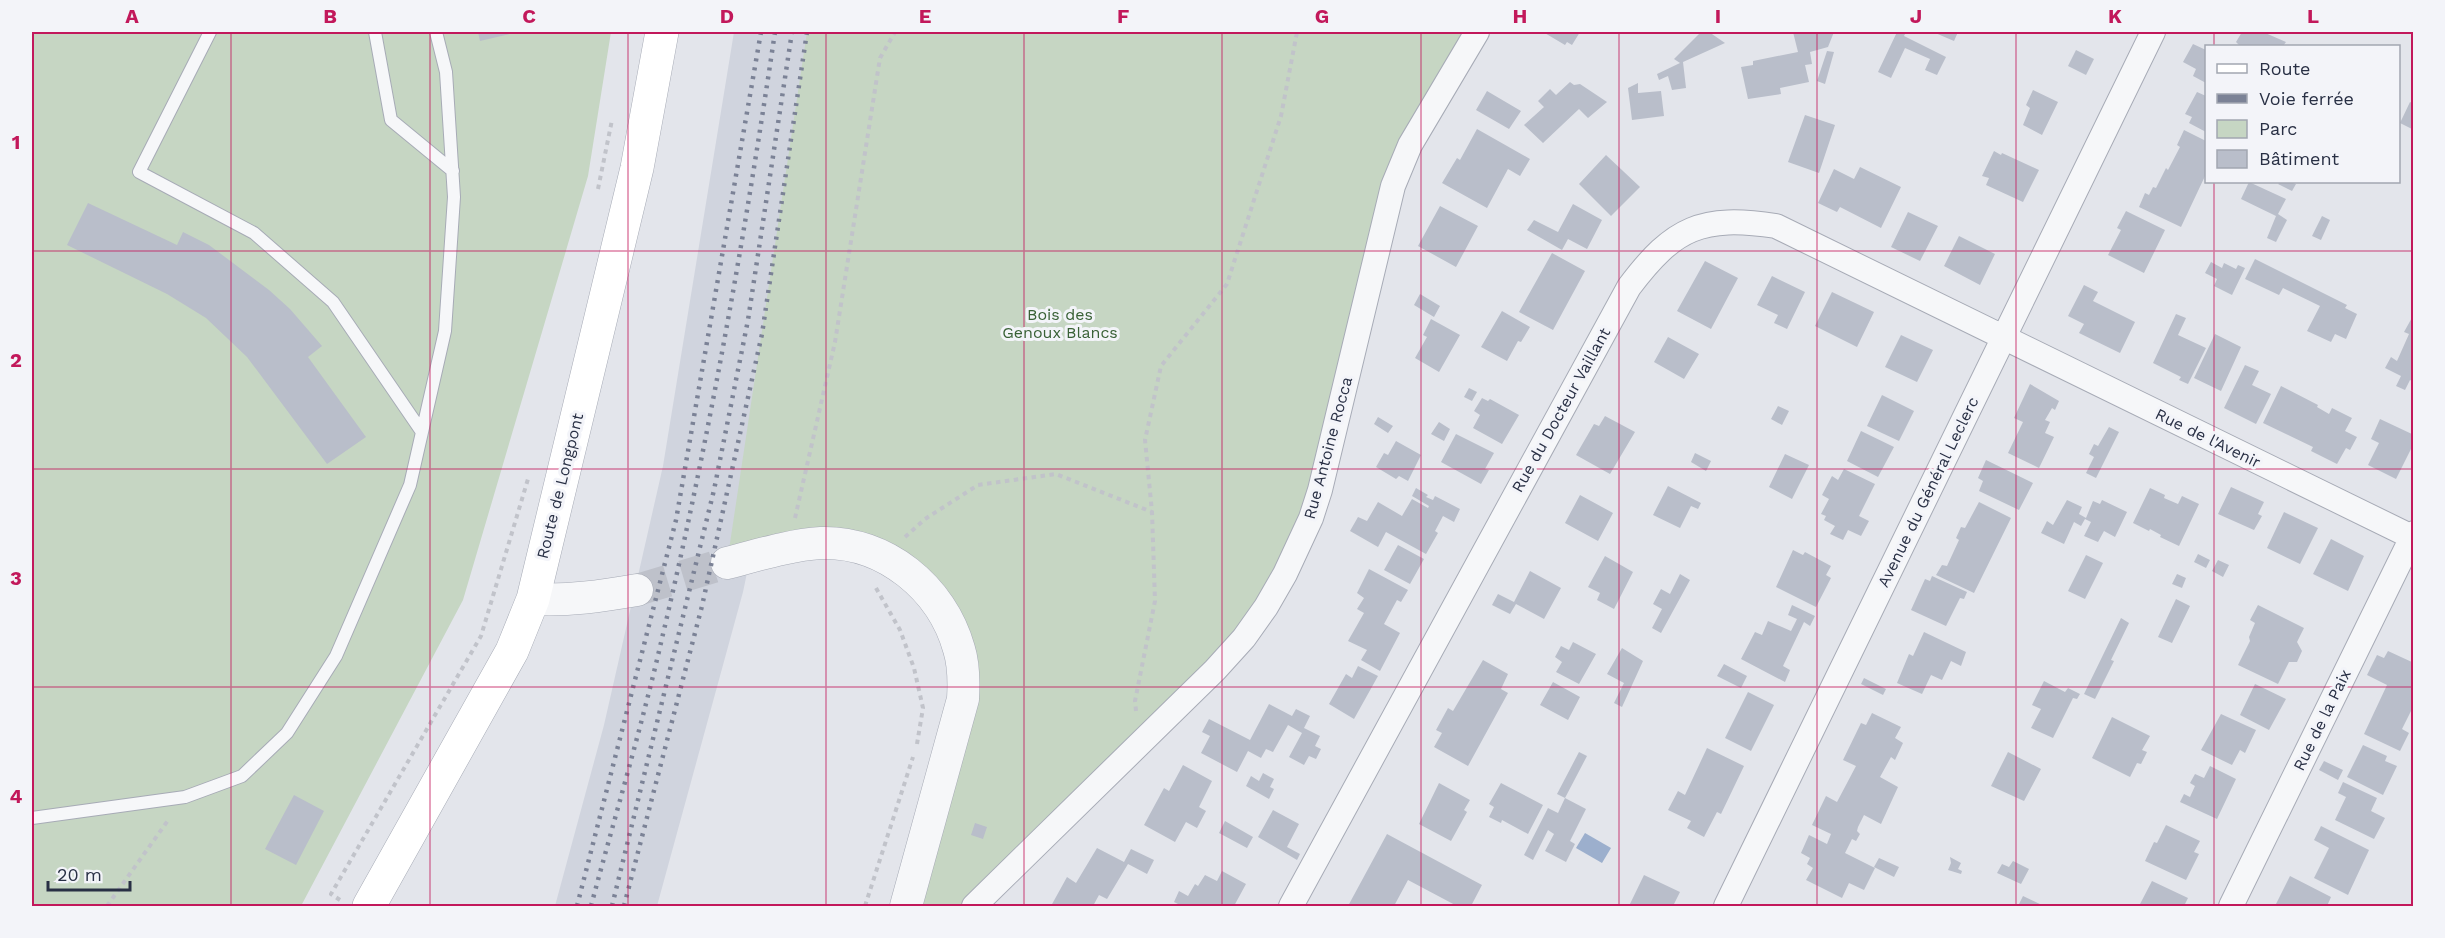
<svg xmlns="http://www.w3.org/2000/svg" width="2445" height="938" font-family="'Work Sans',sans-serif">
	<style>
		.built { fill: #d0d4de }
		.green { fill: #c6d6c3 }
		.water { fill: #9cafcd }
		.building { fill: #b9beca }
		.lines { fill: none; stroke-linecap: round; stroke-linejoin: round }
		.tertiary-tunnel { stroke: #bec1ca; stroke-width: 32; stroke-dasharray: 32 16; stroke-linecap: butt }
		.service-casing { stroke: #a7abb6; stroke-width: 14 }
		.minor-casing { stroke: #a7abb6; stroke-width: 26 }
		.tertiary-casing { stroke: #a7abb6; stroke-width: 33 }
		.secondary-casing { stroke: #a7abb6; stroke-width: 34 }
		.path { stroke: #c1c3ca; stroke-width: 4; stroke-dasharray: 4.5 4.5; stroke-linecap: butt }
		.service { stroke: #f6f7f9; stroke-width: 12 }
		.minor { stroke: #f6f7f9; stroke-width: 24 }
		.tertiary { stroke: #f6f7f9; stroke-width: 32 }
		.secondary { stroke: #fff; stroke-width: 33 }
		.rail { stroke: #7b8296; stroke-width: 4.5; stroke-dasharray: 3 6; stroke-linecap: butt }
		.grid { fill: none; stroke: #c2185b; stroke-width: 1.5; stroke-opacity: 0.55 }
		.labels { text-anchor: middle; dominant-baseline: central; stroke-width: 6; stroke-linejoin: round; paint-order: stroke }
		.park-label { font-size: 16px; fill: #396136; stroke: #f3f4f9 }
		.street-label { font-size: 16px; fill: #293045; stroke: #f3f4f9 }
		.neatline { fill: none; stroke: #c2185b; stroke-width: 2 }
		.grid-label { font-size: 20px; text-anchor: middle; font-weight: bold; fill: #c2185b }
	</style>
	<rect width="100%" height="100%" fill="#e3e5eb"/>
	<path class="built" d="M734,32h126l-117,560 -86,314h-102l49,-181 59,-259z"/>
	<path class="green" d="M32,32h579l-23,144 -125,424 -162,306h-269z
		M807,32h670l-67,113 -82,309 -62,153 -292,299h-68l53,-258 -75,-92 -157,7z"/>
	<path class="water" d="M1585,833l26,15 -9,15 -26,-15z"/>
	<path class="building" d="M478,32h40l-38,9z
		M1543,32h37l-8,13 -5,-3 -2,3z
		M1701,32h8l16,11 -42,19 3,26 -14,2 -4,-14 -9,4 -2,-6 23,-11 -6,-4z
		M1793,32h41l-6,15 -18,5 2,12 -7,1 4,17 -29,6 1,6 -33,5 -7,-32 12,-2v-4l45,-9z
		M1897,32h9l-2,4 42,21 -9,18 -12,-5 5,-11 -25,-11 -14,30 -13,-6z
		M1933,32h25l-4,9z
		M2242,32h21l23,10 -3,4h-43l-4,-4z
		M2193,44l13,6v33l-13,-7 3,-7 -13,-7z
		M2076,50l18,9 -8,16 -18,-9z
		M1827,51l7,1 -9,32 -8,-3z
		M1570,82l4,3 6,-1 27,18 -19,16 -9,-9 -36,34 -19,-18 20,-18 -6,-6 12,-12 6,6z
		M1638,83v10l23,-2 3,25 -32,4 -4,-32z
		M2033,90l25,12 -16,33 -19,-10 7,-17 -4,-3z
		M1487,91l34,20 -12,18 -33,-19z
		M2197,92l9,4v36l-17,-9 3,-6 -7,-3z
		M2410,102l4,2v26l-14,-7z
		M1805,115l30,10 -16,48 -31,-11z
		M1477,129l53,30 -10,17 -12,-7 -21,39 -45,-25 15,-25 3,2z
		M2184,130l22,11v33l-25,53 -42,-20 6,-14 4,2 4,-8 3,1 10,-20 2,2 12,-23 -3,-2z
		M1994,151l7,4 1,-2 37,17 -16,32 -37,-17 3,-7 -7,-2z
		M1606,155l34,32 -29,29 -32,-32z
		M1860,167l41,20 -20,41 -41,-21 -3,5 -19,-9 16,-34 20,10z
		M2249,182l37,17 -8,15 9,6 -11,22 -9,-4 9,-22 -35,-17z
		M2280,182h10l6,2 -4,7 -14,-7z
		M88,203l89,42 6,-13 26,13 60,45 21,19 32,37 -14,11 58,80 -39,27 -80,-107 -41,-39 -39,-24 -100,-49z
		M1573,204l29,16 -15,29 -19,-10 -6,11 -35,-20 7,-10 24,12z
		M1440,206l38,20 -22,41 -38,-21z
		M2126,211l39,19 -21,43 -36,-18 13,-25 -4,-2z
		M1908,212l30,14 -18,35 -29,-14z
		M2322,216l8,4 -9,20 -9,-4z
		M1959,236l36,18 -15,31 -36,-19z
		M1552,253l33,18 -32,59 -34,-18z
		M2255,259l92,46 -2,3 12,6 -11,25 -11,-5 -4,8 -24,-11 13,-25 -37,-18 -4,7 -34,-16z
		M1705,261l33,17 -27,51 -34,-18z
		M2211,262l11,6 2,-5 12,6 2,-4 7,3 -13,27 -18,-9 3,-7 -12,-6z
		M1772,276l33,16 -18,37 -13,-6 4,-8 -21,-10z
		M2084,285l14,7 -5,9 42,21 -15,31 -41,-20 5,-9 -16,-8z
		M1832,292l42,20 -17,35 -42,-21z
		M1420,294l20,12 -6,11 -20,-12z
		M1502,311l28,16 -9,15 -3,-1 -11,20 -26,-14z
		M2176,314l10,4 -8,17 28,13 -18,36 -9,-4 2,-3 -28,-14z
		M2414,314v68l-4,-2 -5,10 -9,-4 5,-10 -16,-8 6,-11 6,4 12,-27 -5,-2z
		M1431,319l29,16 -21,37 -24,-14 12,-21 -4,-2z
		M2215,334l26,13 -20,44 -27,-13z
		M1901,335l32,15 -16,32 -32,-15z
		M1668,337l31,17 -15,25 -30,-17z
		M2245,365l14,6 -7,14 19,9 -15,30 -32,-16z
		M2030,384l29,17 -4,9 -3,-2 -7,12 5,2 -5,11 9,4 -15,31 -31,-15 15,-31 -9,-4z
		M2281,386l37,19 -1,2 12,7 3,-6 20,10 -7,13 12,6 -7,13 -4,-2 -9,16 -26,-13 2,-4 -50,-24z
		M1469,388l8,4 -5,9 -8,-4z
		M1882,395l32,16 -15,30 -32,-15z
		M1482,398l6,3 2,-2 29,16 -17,29 -29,-16 7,-13 -6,-4z
		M1778,406l11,5 -7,14 -11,-6z
		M1605,416l30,16 -25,42 -34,-19 18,-31 5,2z
		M1378,417l15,9 -5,7 -14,-9z
		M2380,419l34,16v8l-18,36 -28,-14 11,-22 -8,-4z
		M1439,422l11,7 -6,12 -13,-7z
		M2109,427l10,5 -23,46 -10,-5 8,-16 -5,-3 5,-10 4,2z
		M1861,431l33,16 -16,30 -31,-16z
		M1456,434l38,19 -9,16 4,1 -8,14 -40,-22z
		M1396,441l25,14 -13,26 -9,-5 -3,3 -20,-12 8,-14 4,2z
		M1695,453l16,8 -5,10 -15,-9z
		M1785,454l24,11 -17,34 -23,-12z
		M1986,460l47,23 -14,27 -40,-19 4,-10 -5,-3z
		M1844,469l31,15 -16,32 10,5 -8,15 -13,-6 -5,10 -13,-6 5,-8 -11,-6 2,-4 -5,-2 8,-15 -7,-4 10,-19 6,4z
		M1668,486l33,17 -3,6 -7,-3 -11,22 -27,-13z
		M2231,487l33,15 -6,12 4,2 -8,14 -36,-16z
		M1416,488l12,7 -2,2 7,3 2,-4 25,13 -6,13 -11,-6 -8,15 3,2 -12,21 -40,-22 -8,15 -28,-16 8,-14 9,4 11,-19 24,14 10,-17 16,9 1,-2 -17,-10z
		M2150,488l15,7 -1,3 14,6 4,-8 17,8 -20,42 -19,-9 1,-2 -11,-6 -1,2 -16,-8z
		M1580,495l33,18 -15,28 -33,-18z
		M2067,500l15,7 -3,7 7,4 7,-17 7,3 2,-4 25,12 -12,25 -11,-6 -6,11 -14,-6 7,-14 -6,-3 -4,7 -7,-4 -10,22 -23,-11 6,-12 6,4z
		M1979,502l32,16 -37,75 -38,-18 6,-10 5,1 12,-26 -3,-2 5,-11 4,1z
		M2284,512l34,16 -18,36 -33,-16z
		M2331,539l33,17 -16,35 -35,-17z
		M1398,545l26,14 -14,25 -26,-14z
		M1793,550l10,5 2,-3 26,14 -5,9 5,3 -15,29 -40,-20z
		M2198,554l12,6 -4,8 -12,-6z
		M2086,555l17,8 -18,36 -17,-8z
		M1605,556l28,16 -19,37 -17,-9 3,-7 -12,-6z
		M2218,560l11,5 -6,12 -11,-6z
		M1369,569l39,21 -7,12 -4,-2 -13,24 16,9 -20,38 -19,-11 6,-10 -19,-9 16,-28 -7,-4 7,-11 -7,-5z
		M1530,571l31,17 -17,31 -28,-15 -6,10 -18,-9 6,-11 16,8z
		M1680,574l10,6 -29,53 -9,-5 10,-19 -9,-5 8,-15 9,5z
		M2177,574l9,4 -4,10 -10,-4z
		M1932,576l35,16 -3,7 -4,-1 -14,28 -35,-16 14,-31 5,2z
		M2176,599l14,7 -18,37 -14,-6z
		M1792,605l23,11 -5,10 -6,-4 -21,44 7,4 -5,12 -44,-23 14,-27 7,3 6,-14 23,10 6,-12 -9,-4z
		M2258,605l46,23 -7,14 5,9 -5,11h-8l-11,22 -40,-19 12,-24 -1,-4 6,-14 -5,-3z
		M2121,618l8,5 -18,37 3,1 -19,38 -11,-5z
		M1924,632l42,20 -5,14 -10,-5 -9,19 -11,-5 -9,19 -25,-11 12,-29 4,2z
		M1573,642l23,12 -17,30 -23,-12 6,-10 -7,-5 6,-11 8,4z
		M1622,648l21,13 -21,46 -8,-4 10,-20 -17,-9z
		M2388,651l26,12v42l-12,24 7,4 -9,18 -36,-17 23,-49 -20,-10 10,-20 7,3z
		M1483,660l25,14 -7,15 7,4 -40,73 -34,-19 8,-14 -6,-3 12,-22 5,3z
		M1724,664l23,12 -6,12 -24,-12z
		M1358,666l20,10 -24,43 -25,-15 17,-30 6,4z
		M1864,678l22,11 -3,6 -22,-11z
		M2044,681l21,11 3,-4 12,6 -3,5 -4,-1 -20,40 -22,-10 10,-19 -9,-4z
		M1553,682l27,15 -12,23 -28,-15z
		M2255,684l31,15 -17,31 -29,-15z
		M1748,692l26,13 -23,46 -26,-13z
		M1269,704l23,12 4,-7 14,7 -6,12 16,8 -5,10 6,3 -5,10 -7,-3 -5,9 -15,-8 13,-24 -14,-8 -15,27 -7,-3 -5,9 -13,-7 -11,21 -36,-19 9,-17 -8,-4 7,-13 41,21z
		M1872,713l29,14 -6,11 8,5 -8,17 -4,-3 -11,20 18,10 -17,37 -17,-9 -6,12 -1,4 3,3 -4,7 -4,-2 -7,14 30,15 -11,22 -15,-7 -7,15 -36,-18 7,-12 -6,-4 3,-6 -9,-5 8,-18 18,9 4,-10 -19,-9 14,-29 11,6 19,-36 -13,-6 18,-37 5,2z
		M2221,714l35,16 -11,23 -5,-3 -8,15 -31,-15z
		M2112,717l38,19 -8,14 5,2 -6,12 -4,-1 -7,14 -38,-19z
		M2363,745l24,11 -2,5 12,5 -14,29 -36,-18z
		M1707,748l37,18 -23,48 -4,-2 -13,25 -17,-9 4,-7 -23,-11 10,-19 7,4z
		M1579,752l8,4 -22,42 21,11 -16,32 5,3 -9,18 -21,-11 9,-17 -6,-4 -15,30 -9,-5 24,-47 10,5 7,-15 -8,-4z
		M2008,752l33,17 -17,32 -33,-15z
		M2324,761l19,9 -5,10 -19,-10z
		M1183,765l29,16 -13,26 7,4 -9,17 -11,-6 -11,20 -31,-17 20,-37 5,3z
		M2210,766l26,13 -19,40 -37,-17 4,-8 6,3 5,-11 -5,-3 5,-9 9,4z
		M1263,773l11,6 -4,8 4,2 -5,10 -23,-13 5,-10 8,5z
		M2343,782l34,16 -6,13 14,7 -11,21 -39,-19 11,-23 -8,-4z
		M1439,783l31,17 -6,10 3,2 -16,29 -32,-17z
		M1501,783l42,22 -15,29 -26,-14 -1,3 -12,-6 5,-10 -5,-3z
		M294,795l30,16 -28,54 -31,-16z
		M1273,810l26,14 -12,23 13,7 -3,6 -39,-23z
		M1225,821l28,16 -6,11 -28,-15z
		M975,823l12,4 -4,12 -12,-4z
		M2166,825l34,16 -6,11 5,2 -13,26 -41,-19 9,-19 3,1z
		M2321,826l48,24 -21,45 -34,-17 15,-30 -15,-8z
		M1387,834l95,51 -11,21h-14l-49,-26 -14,26h-46z
		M1097,848l27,14 7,-13 23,11 -7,14 -19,-10 -21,35 -8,-4 -6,11h-42l16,-29 9,6z
		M1950,857l11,6 -3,6 4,2 -1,3 -13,-4 3,-7z
		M1879,858l20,9 -5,10 -20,-10z
		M2013,861l16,8 -8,15 -24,-11 5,-9 7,3z
		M1222,871l24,13 -12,22h-52l-8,-4 5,-11 9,5 7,-12 3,2 7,-11 12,6z
		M1644,875l36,17 -7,14h-44z
		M2290,876l41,21 -4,9h-52z
		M2152,881l36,17 -4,8h-45z
		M2023,896l21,10h-26z"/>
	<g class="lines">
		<path class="tertiary-tunnel" d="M637,590l90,-27"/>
		<defs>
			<path id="service" d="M210,32l-71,140 115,61 79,69 89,130
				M375,32l16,88 62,51
				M32,818l153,-21 57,-21 45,-43 49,-77 74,-171 35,-154 9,-134 -8,-125 -10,-40"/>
			<path id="minor" d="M974,906l241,-236 29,-32 22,-31 19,-33 26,-56 9,-28 73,-304 17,-41 67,-113
				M1291,906l338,-619c45,-60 73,-72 147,-61l638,312
				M1726,906l427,-874
				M2231,906l183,-373"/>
			<path id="tertiary" d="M727,563c31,-8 63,-18 94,-20 64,-2 121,45 138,106 5,16 5,33 4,50l-57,207
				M533,599c36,2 69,-3 104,-9"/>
			<path id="secondary" d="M369,906l143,-255 21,-52 104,-431 25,-136"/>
		</defs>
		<use href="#service" class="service-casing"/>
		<use href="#minor" class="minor-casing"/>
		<use href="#tertiary" class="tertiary-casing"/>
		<use href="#secondary" class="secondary-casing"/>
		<path class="path" d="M598,189l14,-69
			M795,518l40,-176 45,-284 15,-26
			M905,537l20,-18 53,-34 78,-11 96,38
			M876,588l24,42 14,38 9,40 -6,36
			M1136,711l-1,-10 20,-100 -3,-89 -7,-72 16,-74 66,-82 54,-168 16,-84
			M340,900l-9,-6 150,-258 47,-157
			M107,906l62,-87
			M865,906l48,-149"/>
		<use href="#service" class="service"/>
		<use href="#minor" class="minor"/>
		<use href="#tertiary" class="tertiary"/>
		<use href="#secondary" class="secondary"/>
		<path class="rail" d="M577,906l99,-386 85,-488
			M591,906c24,-90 51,-180 72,-272 47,-199 82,-400 112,-602
			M612,906l102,-416 34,-170 44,-288
			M624,906l78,-300 60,-272 45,-302"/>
	</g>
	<path class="grid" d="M231,32v874M430,32v874M628,32v874M826,32v874M1024,32v874M1222,32v874M1421,32v874M1619,32v874M1817,32v874M2016,32v874M2214,32v14M2214,182v724M32,251h2382M32,469h2382M32,687h2382"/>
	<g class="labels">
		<g class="park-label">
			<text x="1060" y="314">Bois des<tspan x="1060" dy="18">Genoux Blancs</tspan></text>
		</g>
		<g class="street-label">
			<text transform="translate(1561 410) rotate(-61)">Rue du Docteur Vaillant</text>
			<text transform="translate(2208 438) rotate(26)">Rue de l'Avenir</text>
			<text transform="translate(1328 448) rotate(-75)">Rue Antoine Rocca</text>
			<text transform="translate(560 486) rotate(-76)">Route de Longpont</text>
			<text transform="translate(1928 492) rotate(-64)">Avenue du Général Leclerc</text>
			<text transform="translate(2322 720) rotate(-64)">Rue de la Paix</text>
		</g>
	</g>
	<rect width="2445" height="938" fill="none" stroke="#f3f4f9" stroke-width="66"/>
	<rect x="2205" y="45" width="195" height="138" fill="#f3f4f9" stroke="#a2a6b1" stroke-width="1.5"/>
	<rect x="2217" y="64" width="30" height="9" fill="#ffffff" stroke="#a2a6b1" stroke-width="1.5"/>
	<text x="2259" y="75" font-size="18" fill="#293045">Route</text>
	<rect x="2217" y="94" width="30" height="9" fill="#7b8296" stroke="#a2a6b1" stroke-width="1.5"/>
	<text x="2259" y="105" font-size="18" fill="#293045">Voie ferrée</text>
	<rect x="2217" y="120" width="30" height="18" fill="#c6d6c3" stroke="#a2a6b1" stroke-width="1.5"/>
	<text x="2259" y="135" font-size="18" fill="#293045">Parc</text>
	<rect x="2217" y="150" width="30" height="18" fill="#b9beca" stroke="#a2a6b1" stroke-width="1.5"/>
	<text x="2259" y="165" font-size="18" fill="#293045">Bâtiment</text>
	<path d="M48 881v9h82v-9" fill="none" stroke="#293045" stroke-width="3"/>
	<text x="57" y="881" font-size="18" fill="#293045" stroke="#f3f4f9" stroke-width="4.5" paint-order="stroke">20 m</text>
	<rect x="33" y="33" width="2379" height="872" class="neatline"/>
	<g class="grid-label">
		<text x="132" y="23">A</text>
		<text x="330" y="23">B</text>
		<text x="529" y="23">C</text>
		<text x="727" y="23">D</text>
		<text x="925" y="23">E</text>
		<text x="1123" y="23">F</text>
		<text x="1322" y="23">G</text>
		<text x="1520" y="23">H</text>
		<text x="1718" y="23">I</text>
		<text x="1916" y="23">J</text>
		<text x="2115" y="23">K</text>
		<text x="2313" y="23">L</text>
		<text x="16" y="149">1</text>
		<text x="16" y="367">2</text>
		<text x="16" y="585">3</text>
		<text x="16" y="803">4</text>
	</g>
</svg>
